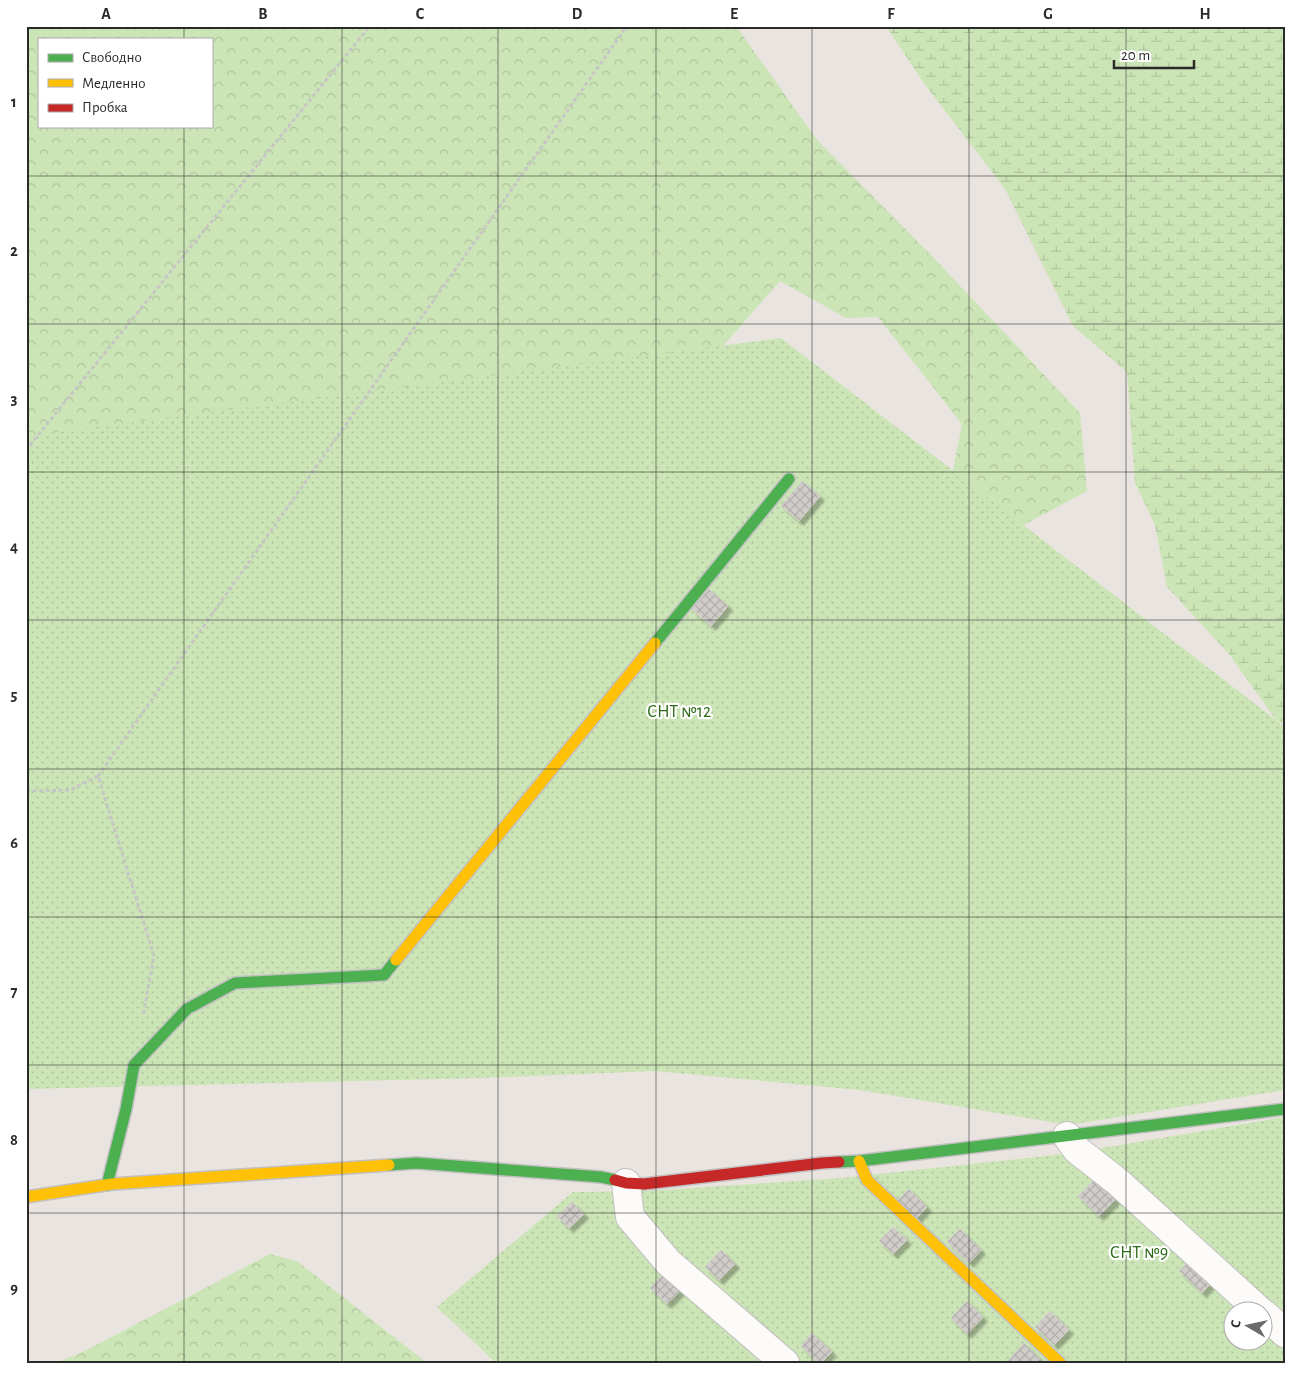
<svg xmlns="http://www.w3.org/2000/svg" width="1311" height="1389" font-family="'Alegreya Sans',sans-serif">
	<style>
		.forest { fill: url(#forest-crowns); fill-rule: evenodd }
		.wetland { fill: url(#wetland-marsh) }
		.park { fill: url(#park-dots); fill-rule: evenodd }
		.building { fill: url(#building-cross-hatch); stroke: #d4d0cb; filter: url(#shadow) }
		.lines { fill: none; stroke-linecap: round; stroke-linejoin: round }
		.street-casing { stroke: #c2c0c1; stroke-width: 30 }
		.fast-casing { stroke: #c2c0c1; stroke-width: 14 }
		.slow-casing { stroke: #c2c0c1; stroke-width: 14 }
		.jam-casing { stroke: #c2c0c1; stroke-width: 14 }
		.path { stroke: #c6c6c5; stroke-width: 3; stroke-dasharray: 4 2.5; stroke-linecap: butt }
		.street { stroke: #fcfbfa; stroke-width: 28 }
		.fast { stroke: #4caf50; stroke-width: 11 }
		.slow { stroke: #ffc107; stroke-width: 11 }
		.jam { stroke: #c62828; stroke-width: 11 }
		.grid { fill: none; stroke: #2a2a2a; stroke-width: 1; stroke-opacity: 0.55 }
		.labels { text-anchor: middle; dominant-baseline: central; stroke-width: 4.5; stroke-linejoin: round; paint-order: stroke }
		.park-label { font-size: 18px; fill: #2c6a16; stroke: #fff }
		.neatline { fill: none; stroke: #2a2a2a; stroke-width: 2 }
		.grid-label { font-size: 16px; text-anchor: middle; font-weight: bold; fill: #2a2a2a }
	</style>
	<defs>
		<pattern id="forest-crowns" width="20" height="18" patternUnits="userSpaceOnUse" patternTransform="scale(1.25)"><rect width="20" height="18" fill="#cce5b6"/><path d="M2 6a3 3 0 1 1 6 0M12 15a3 3 0 1 1 6 0" fill="none" stroke="#afc59d"/></pattern>
		<pattern id="wetland-marsh" width="20" height="14" patternUnits="userSpaceOnUse" patternTransform="scale(1.25)"><rect width="20" height="14" fill="#cce5b6"/><path d="M1 5h8M5 5V1M11 12h8M15 12V8" fill="none" stroke="#afc59d"/></pattern>
		<pattern id="park-dots" width="8" height="8" patternUnits="userSpaceOnUse" patternTransform="scale(1.25)"><rect width="8" height="8" fill="#cce5b6"/><path d="M2 2h.1M6 6h.1" fill="none" stroke="#afc59d" stroke-width="1.8" stroke-linecap="round"/></pattern>
		<pattern id="building-cross-hatch" width="8" height="8" patternUnits="userSpaceOnUse" patternTransform="scale(1.25)"><rect width="8" height="8" fill="#d0ccc9"/><path d="M0 0l8 8M0 8l8-8" fill="none" stroke="#b3afad"/></pattern>
		<filter id="shadow"><feDropShadow dx="4.5" dy="4.5" stdDeviation="1" flood-color="#0004"/></filter>
	</defs>
	<rect width="100%" height="100%" fill="#e9e4df"/>
	<path class="forest" d="M26,26h710l81,114 113,114 150,159 7,78 -67,36 -47,-1 -20,-56 9,-46 -84,-107 -32,1 -66,-37 -78,89 -676,510zM39,39h172v87h-172z
		M270,1254l27,7 130,102h-372l26,-10z"/>
	<path class="wetland" d="M886,26h399v698l-9,-4 -47,-66 -62,-67 -12,-62 -20,-42 -8,-111 -54,-46 -68,-137 -82,-107z"/>
	<path class="park" d="M781,338l504,389v363l-216,35 -209,-35 -205,-19 -174,7 -455,11v-653z
		M1285,1117v246h-789l-59,-56 136,-115 74,-1 194,-13 232,-25zM1234,1312h30v30h-30z"/>
	<path class="building" d="M802,481l18,15 -21,25 -18,-15z
		M709,589l19,17 -17,20 -19,-17z
		M1095,1179l21,20 -17,17 -21,-20z
		M909,1189l18,18 -11,12 -19,-18z
		M572,1202l12,12 -15,14 -12,-12z
		M893,1227l14,13 -14,14 -14,-13z
		M960,1229l21,21 -12,13 -22,-21z
		M721,1250l14,14 -16,16 -14,-13z
		M1191,1259l23,21 -12,13 -23,-22z
		M667,1270l17,17 -17,17 -17,-16z
		M967,1301l16,16 -16,17 -16,-16z
		M1050,1311l19,19 -15,15 -19,-18z
		M812,1333l20,19 -11,11h-3l-17,-17z
		M1024,1343l16,16 -4,4h-30z"/>
	<g class="lines">
		<defs>
			<path id="street" d="M1067,1136l10,14 41,32 143,130
				M626,1183l4,34 38,45 117,101
				M1264,1314l21,19"/>
			<path id="fast" d="M655,643l134,-164
				M839,1162l20,-1 426,-52
				M389,1165l27,-2 185,14 14,3
				M107,1185l19,-76 8,-44 53,-56 48,-26 149,-8 12,-15"/>
			<path id="slow" d="M396,960l259,-317
				M859,1161l8,19 193,183
				M26,1197l86,-13 277,-19"/>
			<path id="jam" d="M615,1180l11,3 18,1 178,-21 17,-1"/>
		</defs>
		<use href="#street" class="street-casing"/>
		<use href="#fast" class="fast-casing"/>
		<use href="#slow" class="slow-casing"/>
		<use href="#jam" class="jam-casing"/>
		<path class="path" d="M26,450l344,-424
			M98,776l529,-750
			M26,791l44,-1 28,-14 56,180 -11,60"/>
		<use href="#street" class="street"/>
		<use href="#fast" class="fast"/>
		<use href="#slow" class="slow"/>
		<use href="#jam" class="jam"/>
	</g>
	<path class="grid" d="M184,26v13M342,26v1337M498,26v1337M656,26v1337M812,26v1337M969,26v1337M1126,26v1337M184,126v1237M26,176h1259M26,324h1259M26,472h1259M26,620h1259M26,769h1259M26,917h1259M26,1065h1259M26,1213h1259"/>
	<g class="labels">
		<g class="park-label">
			<text x="679" y="712">СНТ №12</text>
			<text x="1139" y="1253">СНТ №9</text>
		</g>
	</g>
	<rect width="1311" height="1389" fill="none" stroke="#ffffff" stroke-width="55"/>
	<rect x="38" y="38" width="175" height="90" fill="#ffffff" stroke="#aaaaaa"/>
	<rect x="48" y="54" width="25" height="8" fill="#4caf50" stroke="#aaaaaa"/>
	<text x="82" y="62" font-size="15" fill="#2a2a2a">Свободно</text>
	<rect x="48" y="79" width="25" height="8" fill="#ffc107" stroke="#aaaaaa"/>
	<text x="82" y="88" font-size="15" fill="#2a2a2a">Медленно</text>
	<rect x="48" y="104" width="25" height="8" fill="#c62828" stroke="#aaaaaa"/>
	<text x="82" y="112" font-size="15" fill="#2a2a2a">Пробка</text>
	<g transform="translate(1248 1326) rotate(279)"><circle r="24" fill="#ffffff" stroke="#aaaaaa"/>
	<path d="M0-4L9 19L0 12L-9 19Z" fill="#6d6b69"/>
	<text y="-8" font-size="14" font-weight="bold" text-anchor="middle" fill="#2a2a2a">С</text>
	</g>
	<path d="M1114 60v8h80v-8" fill="none" stroke="#2a2a2a" stroke-width="2.5"/>
	<text x="1121" y="60" font-size="15" fill="#2a2a2a" stroke="#ffffff" stroke-width="4" paint-order="stroke">20 m</text>
	<rect x="28" y="28" width="1256" height="1334" class="neatline"/>
	<g class="grid-label">
		<text x="106" y="19">A</text>
		<text x="263" y="19">B</text>
		<text x="420" y="19">C</text>
		<text x="577" y="19">D</text>
		<text x="734" y="19">E</text>
		<text x="891" y="19">F</text>
		<text x="1048" y="19">G</text>
		<text x="1205" y="19">H</text>
		<text x="14" y="107">1</text>
		<text x="14" y="256">2</text>
		<text x="14" y="404">3</text>
		<text x="14" y="552">4</text>
		<text x="14" y="700">5</text>
		<text x="14" y="848">6</text>
		<text x="14" y="997">7</text>
		<text x="14" y="1145">8</text>
		<text x="14" y="1293">9</text>
	</g>
</svg>
